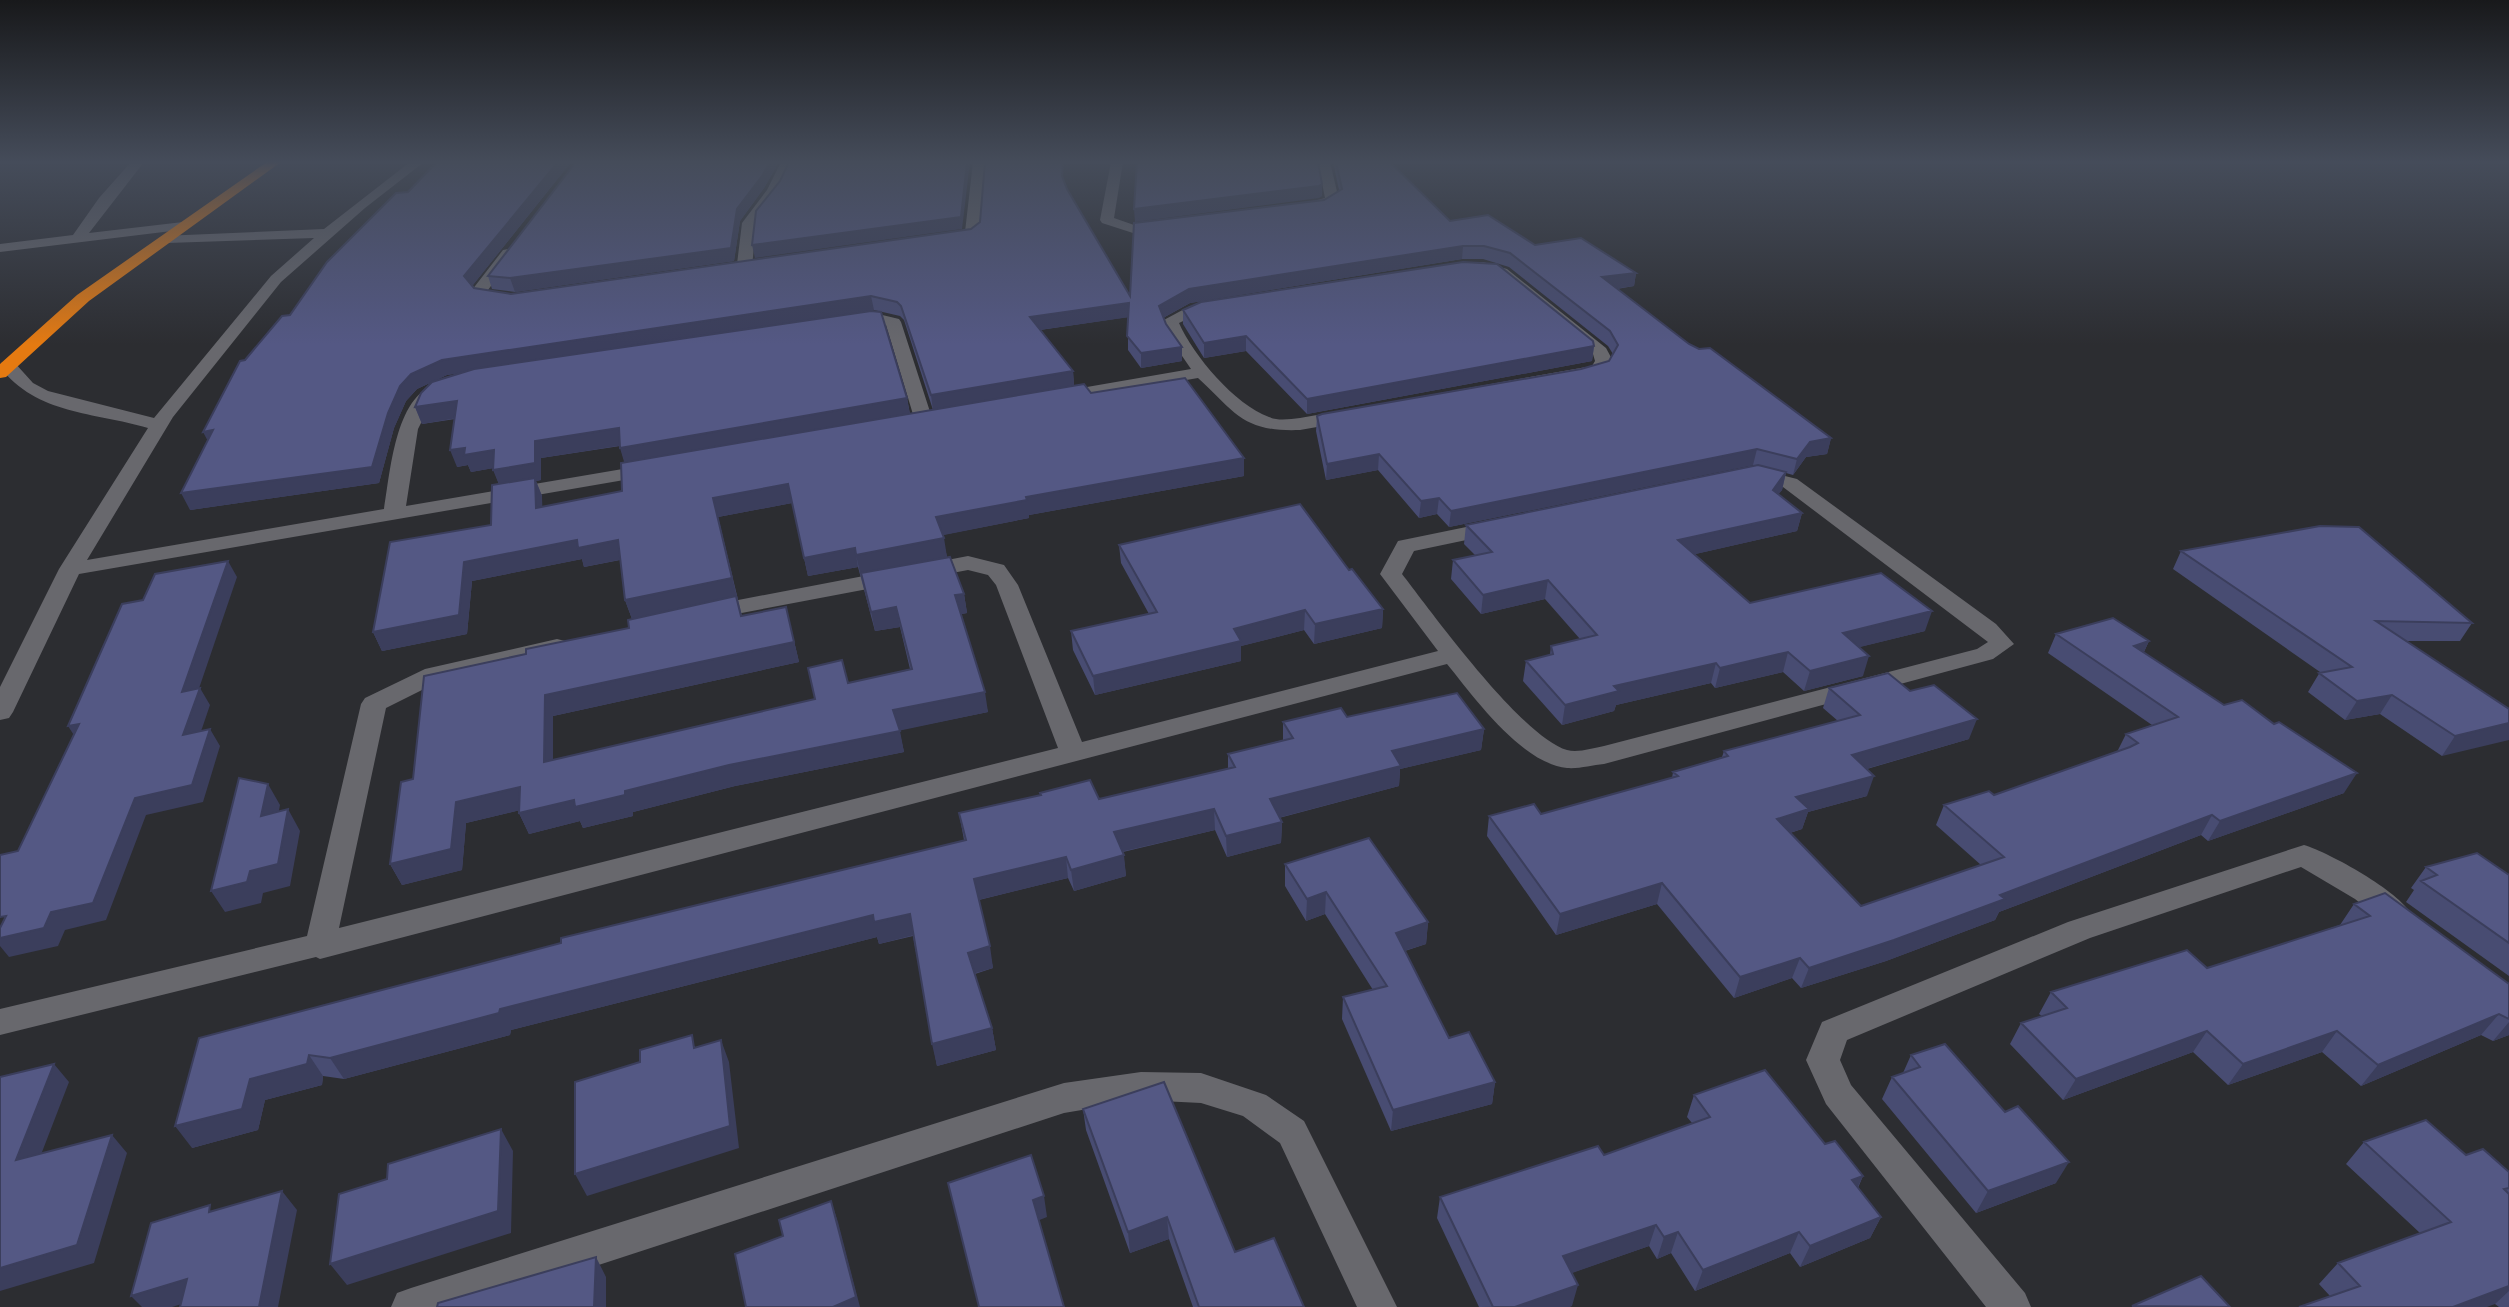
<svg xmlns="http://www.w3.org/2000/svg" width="2509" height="1307" font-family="'Exo 2',sans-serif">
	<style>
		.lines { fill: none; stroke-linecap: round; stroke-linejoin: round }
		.minor { fill: #68686d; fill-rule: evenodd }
		.highway { fill: #e57a11; fill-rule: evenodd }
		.wall { fill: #484c72; fill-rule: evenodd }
		.shaded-wall { fill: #3b3e5c }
		.building { fill: #545884; stroke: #3b3e5c; stroke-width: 2 }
	</style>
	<rect width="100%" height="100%" fill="#2c2d31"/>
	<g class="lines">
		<path class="minor" d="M131,162h13l-55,71 94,-11 5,1v6l-188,23v-8l73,-9 26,-37z
			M410,162h14l-59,46 -84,74 -108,135 -86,143 297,-51c6,-34 11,-114 52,-124l9,5 -14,13 -13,26 -12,77 246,-42 7,2 3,4 -3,4 -580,100 -66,138 -4,6 -9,2v-33l59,-118 89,-141c-54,-16 -111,-13 -148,-61l2,-5h12l19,21 15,8 106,27 117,-142 43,-38 -147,5 -7,-4 2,-3 162,-7z
			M781,162h12l-13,29 -24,32 -4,45 -8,5 -29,1v-6l22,-4 5,-41 25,-33z
			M973,162h12l-6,73 -7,4 -29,4v-6l22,-5z
			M1111,162h12l-9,56 20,7 35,-2v6l-36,4 -31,-10 -2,-3z
			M1318,162h12l9,38 -27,10h-10v-6l23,-6z
			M508,249l7,4 -27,37 29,10 -8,5 -30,-6 -7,-9 31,-40z
			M1462,262h21l24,7 99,79 7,13 -9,13 -26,7 -278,49c-57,2 -63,-16 -102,-52l-140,24 -9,-5 9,-5 133,-23 -22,-32 -7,-16 28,-15zM1462,272l35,3 96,79 2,7 -3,5 -292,52c-10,1 -22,3 -31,-1 -34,-12 -76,-62 -90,-94l21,-10z
			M874,313l25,6 2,3 32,99 -2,4 -7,2 -9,-6 -29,-96c-13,-2 -31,4 -40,-4l2,-3z
			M1754,468l43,11 199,145 18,20 -21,15 -389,105c-12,1 -25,5 -37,4 -46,-5 -93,-71 -120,-104l-1127,295 -4,-2 -316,78v-26l307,-73 54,-232 4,-6 60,-29 132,-30 8,2 4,5 -4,5 -123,29 -56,28 -47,220 719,-180 -62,-163 -8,-10 -20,-5 -258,49 -8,-2 -4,-5 4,-5 266,-51 36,9 14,20 64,157 356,-91 -58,-77 18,-33zM1754,480l29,7 205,155 -11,7 -373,97c-11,2 -26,7 -37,4 -45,-13 -134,-136 -165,-176l12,-23z
			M2304,845c26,8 95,46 108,70l-4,8 -11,3 -11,-3 -31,-24 -54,-32 -211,71 -243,102 -7,20 11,25 174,208 6,14h-45l-160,-203 -20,-44 16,-38 246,-100z
			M1141,1072l60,1 65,22 38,26 93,186h-40l-77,-164 -37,-27 -42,-13 -60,-3 -77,13 -594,194h-79l6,-14 14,-5 653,-205z"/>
		<path class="highway" d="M267,162h14l-192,139 -83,76 -6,1v-14l77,-69z"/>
	</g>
	<path class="wall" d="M571,162l-99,124 2,2 37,6 460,-65 93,-49 3,9 63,107 194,-96 15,-10 -6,-28h57l60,59 186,52 -2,13 -17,3 72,55 142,94 -4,16 -21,3 -13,18 -7,-2 -4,17 -4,4 24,19 -5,18 -102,23 55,49 175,28 -66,16 4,29 -59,15 -21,-19 -68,16 -4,-5 -95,22 -2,6 -52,14 -39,-44 3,-20 24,-6 1,-9 29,-7 -35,-40 -64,15 -30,-35 2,-19 23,-4 -12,-12 2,-19 290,-59 -3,-1 -304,62 -12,-13 -18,4 -41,-48 -52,10 -10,-49 1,-15 264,-47 28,-8 4,-7 -5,-8 -99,-79 -26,-8h-21l-272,44 -27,15 3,6 16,23v14l-41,7 -13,-18v-33l-88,13 33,41 1,15 170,72v18l-215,39v3l-87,17 5,22 17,37 3,19 -6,1 27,98 -89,18 5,22 -169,34 -102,26v4l-50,12 -3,-7 -51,13 -10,-21 1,-3 -54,13 -4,47 -60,15 -12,-21 23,-85 113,-125 103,-26 3,-9 -7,-19 -5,-40 -36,7 -2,-8 -110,22 -5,53 -85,17 -9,-19 118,-107 8,-41 -6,-16 -22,4 -3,-7 -11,2 -2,-48 -33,5 -7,-17 17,-25 -15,7 -11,12 -12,27 -15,55 -189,27 18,-69 37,-81 163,-168zM874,310l26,6 4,4 29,90 -23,4 -3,-16 -100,-78zM459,373l-25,8 13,-6zM620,446l5,17 -3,28 -80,16v-11l-6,-15 5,-1v-22zM792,503l16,73 50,-9 17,64 25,-4 10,42 -62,14 -33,16 -262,61v-44l246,-54 -13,-55 -44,9 -24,-99z
		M576,162h203l-15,26 -24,33 -6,40 -219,31 -23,-3 -4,-13z
		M1183,310l411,36 -2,15 -285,53 -61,-63 -42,7 -21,-34z
		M1119,545l230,25 34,39 -1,19 -68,16 -10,-14 -63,16v15l-146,34 -22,-45 -2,-19 78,-17 -28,-51z
		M2181,551l291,72 -12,18h-54l103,68 -67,47 -62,-42 -35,6 -37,-28 12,-20 -147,-103z
		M2056,634l93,7 -5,11 200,141 -136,48 -7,-6 -202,77 -4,8 -109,41 -85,27 -9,-10 -58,20 -77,-94 -101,31 -69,-99 2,-20 52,-2 131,-36 1,-6 49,-15 2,-6 114,-30 -15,-13 6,-20 81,3 59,48 -102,30v27l-59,16 -6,17 -12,4 71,73 120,-41 -45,-40 8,-20 50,-10 123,-43 9,-18 26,-9 -104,-72z
		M1347,717l137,12 -3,21 -81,19 -1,17 -120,32 3,4 -1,21 -54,14 -12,-27 -92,22 3,24 -52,15 -6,-13 -89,22 14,68 -18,6 17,54 4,22 -59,16 -24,-130 -34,8 -2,-7 -366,93 -1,5 -166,44 -21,-3 -1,9 -57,15 -7,30 -66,18 7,-110 765,-198 -5,-27 140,-14 129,-30v-15l55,-14v-18z
		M1285,864l143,58 -2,22 -21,7 44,87 46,44 -3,22 -101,27 -49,-112 1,-22 30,-7 -48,-76 -19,7 -21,-35z
		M2426,867l83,8v101l-103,-74 8,-12 -3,-2z
		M2354,904l155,80v51l-16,6 -12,-6 -120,51 -39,-34 -94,33 -35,-33 -130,48 -53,-56 11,-21 21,-7 -3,-2 12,-22 156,-24 133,-43z
		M1911,1055l145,128 -80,30 -94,-114 10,-22 11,-4z
		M1694,1095l131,49 38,32 -5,12 23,29 -11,21 -70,29 -10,-14 -95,38 -24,-38 -14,6 -8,-13 -78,27 1,33 -93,1 -42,-89 3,-21 164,-42 88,-32 -5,-6z
		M1083,1109l152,143 69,55h-111l-24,-68 -39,14 -44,-123z
		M2364,1142l102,13 43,17v135h-10l-4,-3 -165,-8 -11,-12 19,-21 82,-30 -74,-69z"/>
	<path class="shaded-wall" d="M558,162h13l-102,128 -5,-14z
		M770,162h9l-15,26 -24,33 -6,40 -219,31 -5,-14 227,-69z
		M967,162h3l-8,67 -207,29 -3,-13z
		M1322,184v12l-3,2 -184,24 -1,-13z
		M1463,246l-1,13 -272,44 -31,17v-14l30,-17z
		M1636,273l-2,13 -34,5 2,-14z
		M871,296l3,14 -427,65 -30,14 -11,12 -12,27 -15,55 -189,27 -9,-17 207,-80 12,-27 11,-12 31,-14z
		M1129,303l1,14 -98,14 -2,-14z
		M1246,336v15l-42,7v-15z
		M1594,346l-2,15 -285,53v-15z
		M1182,347v14l-41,7v-15z
		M1073,371l1,15 -141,25 -2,-16z
		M907,398l3,17 -285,50 -5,-17z
		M457,401l6,16 -41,7 -7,-17z
		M619,428l5,17 -83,13v22l-5,1 6,15 1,31 -43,-40 -7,-17 42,-29z
		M213,430l-2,17 -8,-15z
		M1831,438l-4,16 -21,3 -13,18 4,-16 13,-17z
		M465,448l29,2 6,17 -29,5 -3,-7 -11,2 -7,-17z
		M1757,449l-4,16 -304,62 2,-16z
		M1379,454l-1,16 -52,10 1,-16z
		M1244,458v18l-215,39v3l-90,18 -3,-19 90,-20z
		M1786,472l-4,18 -14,18 5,-18z
		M788,484l4,19 -74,14 19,80 -105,22 -7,-19 88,-102z
		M1439,498l-2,16 -18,4 2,-17z
		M1802,513l-5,18 -123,28 4,-19z
		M944,538l3,19 -87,16 -4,-18z
		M577,540h41l6,19 -40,8 -2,-8 -110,22 -5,53 -85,17 -9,-19 91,-70z
		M855,548l3,19 -50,9 -4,-18z
		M228,561l9,16 -45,132 -10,-17z
		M1548,580l-3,19 -64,15 2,-19z
		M964,594l3,19 -9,2 -3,-20z
		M786,607l13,55 -246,54v66l-9,-20 1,-67z
		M896,607l4,20 -25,4 -4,-19z
		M1383,609l-1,19 -68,16 1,-20z
		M1305,610l-1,20 -63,16v15l-146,34 -2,-19 141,-47z
		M1932,611l-7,20 -89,22 7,-20z
		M2149,641l-9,19 -6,-14z
		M1788,652l-5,20 -68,16 5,-20z
		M1869,656l-6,20 -59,15 6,-20z
		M1716,663l-5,20 -95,22 -2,6 -52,14 3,-20 49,-19z
		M200,688l10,17 -16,47 -11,-17z
		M985,692l3,20 -90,19 -5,-21z
		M2392,695l-12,19 -35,6 12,-19z
		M1977,719l-8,20 -124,36 7,-20z
		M2509,723v17l-67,16 13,-20z
		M79,724v19l-11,-17z
		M210,729l10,17 -17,56 -57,13 -40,105 -41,10 -7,16 -49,11 -9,-11v-8l135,-140z
		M1484,729l-3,21 -81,19 -1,17 -129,34v-21l122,-48z
		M900,731l4,21 -169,34 -102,26v4l-50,12 -3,-7 -51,13 -10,-21 55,-13 51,-9 104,-26z
		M2357,773l-13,20 -136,48 12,-20z
		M1874,776l-7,20 -59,16 -6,17 -32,10 7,-20 19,-22z
		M268,784l12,21 -6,32 -13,-21z
		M520,787l9,21 -63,15 -4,47 -60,15 -12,-21 66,-62z
		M288,809l12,22 -10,55 -27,7 -2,10 -36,9 -14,-21z
		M1214,809l1,21 -99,23 -2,-21z
		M2212,815l-11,20 -202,77 -4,8 -109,41 -85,27 8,-20z
		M1282,822l-1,21 -54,14 -1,-21z
		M1124,855l2,21 -52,15 -3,-21z
		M1066,857l2,21 -90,22 -4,-21z
		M1662,883l-5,21 -101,31 4,-21z
		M1326,892l-1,22 -19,7 1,-22z
		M910,914l4,21 -35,9 -2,-7 -366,93 -1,5 -166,44 -14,-21 170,-49 373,-94z
		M1428,922l-2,22 -32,10 2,-21z
		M990,946l3,22 -21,6 -4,-21z
		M1800,958l-8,20 -58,20 6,-21z
		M2499,1014l-18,21 -120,51 17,-21z
		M2509,1022v13l-16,6z
		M992,1028l4,22 -59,16 -5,-22z
		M2207,1031l-14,21 -130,48 13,-21z
		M2337,1031l-15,21 -94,33 15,-21z
		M721,1040l8,22 10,86 -152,48 -12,-22z
		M309,1055l14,21 -1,9 -57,15 -7,30 -66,18 -17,-22 75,-47z
		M54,1064l15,18 -37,96 -16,-18z
		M1495,1082l-3,22 -101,27 2,-21z
		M501,1129l12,22 -2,82 -164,52 -17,-21z
		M112,1135l15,18 -33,110 -94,28v-23z
		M2069,1162l-13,21 -80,30 12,-22z
		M1863,1176l-10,21 -1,-17z
		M282,1191l15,19 -19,97h-19z
		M1044,1196l3,21 -10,4 -4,-21z
		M831,1201l7,21 22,85h-27z
		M1167,1217l2,22 -39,14 -2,-21z
		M1881,1217l-11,21 -70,29 10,-21z
		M1656,1225l-7,21 -91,32 5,-22z
		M1678,1232l-7,21 -14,6 7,-22z
		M1799,1232l-9,21 -95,38 8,-21z
		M596,1257l10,20v30h-12z
		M187,1279l17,18 -32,10h-30l-11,-11z
		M1578,1285l-6,21 -2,1h-55z
		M2509,1286v5l-14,13 -8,3h-34z"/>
	<path class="building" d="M437,162h121l-94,114 10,12 37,6 460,-65 9,-7 5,-60h78l-1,14 5,13 63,107 4,-73 190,-23 18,-11 -6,-27h54l60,59 38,-6 47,30 46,-7 55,35 -34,4 87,67 10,5 11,-1 121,90 -21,4 -13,17 -40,-10 -306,62 -12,-13 -18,3 -42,-47 -52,10 -10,-48 5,-2 259,-45 28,-8 9,-16 -8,-14 -100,-78 -26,-7h-21l-274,43 -30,17 7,18 16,23 -41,6 -14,-17 2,-33 -99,14 43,54 -142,24 -30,-89 -4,-4 -26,-6 -429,64 -31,14 -11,12 -12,27 -16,54 -191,26 32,-63 -10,2 37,-71 5,-1 37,-44 8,-1 37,-53 69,-69 12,-1z
		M576,162h194l-8,14 -25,33 -6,39 -221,30 -22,-2z
		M789,162h178l-6,55 -209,28 4,-34 24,-30z
		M1137,162h181l4,22 -3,2 -185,23z
		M1463,262l34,2 96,77 1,5 -287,53 -61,-63 -42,7 -21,-33 18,-8z
		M871,311l10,1 26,86 -287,50 -1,-20 -84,13v22l-42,7 1,-20 -30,5 1,-7 -15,2 7,-49 -42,6 6,-14 11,-11 42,-13z
		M1185,378l59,80 -218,39 1,3 -91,17 8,21 -88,17 -1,-7 -51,10 -16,-74 -75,14 19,80 -107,22 -7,-60 -40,8 -1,-8 -113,22 -5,53 -86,17 17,-90 101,-17 1,-40 43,-7 1,30 86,-17 -1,-28 463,-79 7,9z
		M1758,465l28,7 -13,18 29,23 -124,27 72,63 131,-30 51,38 -89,22 26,23 -59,15 -22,-19 -68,16 -4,-5 -102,23 5,5 -54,14 -39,-44 27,-7 -2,-8 46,-11 -49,-55 -65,15 -30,-35 39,-8 -26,-27z
		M1300,504l49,66 3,-1 31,40 -68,15 -10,-14 -71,19 7,12 -148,35 -22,-45 86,-19 -38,-67z
		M2320,526l39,1 113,96 -96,-2 133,88v14l-54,13 -63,-41 -35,6 -38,-28 33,-6 -171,-116z
		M950,557l14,37 -9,1 30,97 -92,18 7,21 -171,34 -104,26v4l-50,12 -1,-7 -55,13 1,-26 -64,15 -5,47 -61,15 11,-82 12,-3 11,-103 102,-22v-5l103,-21 -1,-8 108,-24 5,20 45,-9 8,35 -249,53 -1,67 271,-63 -7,-31 34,-8 6,23 64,-14 -16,-62 -25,5 -10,-39z
		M228,561l-46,131 18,-4 -17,47 27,-6 -18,56 -57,13 -42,105 -42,9 -7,16 -44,10v-10l6,-12 -6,1v-62l18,-4 61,-127 -11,2 54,-122 21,-4 12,-26z
		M2113,618l36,23 -15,5 90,59 18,-5 32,24 5,-2 78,51 -137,48 -8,-6 -212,80 5,4 -111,41 -85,28 -9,-10 -60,19 -78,-94 -102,31 -71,-98 45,-12 7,10 137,-38 -5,-4 55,-16 -4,-5 136,-36 -31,-27 59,-15 22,18 24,-6 43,34 -125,36 22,21 -78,21 13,12 -32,10 84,87 143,-49 -60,-52 45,-14 5,4 136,-48 8,-4 -12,-9 52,-17 -122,-83z
		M1457,693l27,36 -92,22 9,15 -131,33 12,23 -56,14 -12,-27 -100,23 10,23 -53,15 -5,-13 -92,22 16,67 -22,7 24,75 -60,16 -22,-130 -36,8 -1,-7 -373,94 -1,4 -169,45 -21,-3 -2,9 -57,15 -8,30 -67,17 24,-88 362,-95v-5l405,-98 -7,-27 82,-18 -1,-2 50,-13 9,19 136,-32 -7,-13 65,-16 -10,-16 58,-14 6,9z
		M239,778l29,6 -7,32 27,-7 -10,55 -28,7 -3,11 -36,9z
		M1369,838l59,84 -32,11 53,105 20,-6 26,50 -102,28 -50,-113 44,-11 -61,-94 -19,7 -22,-35z
		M2477,853l32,22v68l-88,-62 16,-6 -11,-8z
		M2385,893l124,91v35l-10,-5 -121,51 -41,-34 -94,33 -36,-33 -131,48 -55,-56 46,-15 -16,-16 136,-42 20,18 163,-52 -16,-12z
		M692,1035l2,13 27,-8 9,86 -155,48v-92l65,-20v-12z
		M1945,1044l60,68 13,-6 51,56 -81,29 -96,-114 28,-10 -9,-12z
		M54,1064l-38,96 96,-25 -35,110 -77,23v-191z
		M1765,1070l60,74 10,-3 28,35 -11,4 29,37 -71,29 -11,-14 -96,38 -25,-38 -14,5 -8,-12 -93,31 15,29 -63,22h-22l-53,-110 158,-51 6,9 106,-38 -16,-22z
		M1164,1082l71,170 39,-14 30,69h-105l-32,-90 -39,15 -45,-123z
		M2426,1120l40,35 17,-6 26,23v16l-5,1 5,5v92l-56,21h-154l61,-21 -22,-23 113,-41 -87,-80z
		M501,1129l-3,82 -168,53 9,-70 48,-15 1,-15z
		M1031,1155l13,41 -11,4 31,107h-85l-31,-124z
		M282,1191l-23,116h-79l7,-28 -56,17 20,-73 59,-18 -1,7z
		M831,1201l25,96 -23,10h-87l-11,-53 48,-18 -4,-16z
		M596,1257l-2,50h-157l1,-4z
		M2201,1276l29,31 -98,-1z"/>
	<linearGradient id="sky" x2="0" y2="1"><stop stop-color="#18191b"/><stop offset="0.47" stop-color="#454c5a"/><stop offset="1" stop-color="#454c5a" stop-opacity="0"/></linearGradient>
	<rect width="2509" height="345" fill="url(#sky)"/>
</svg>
